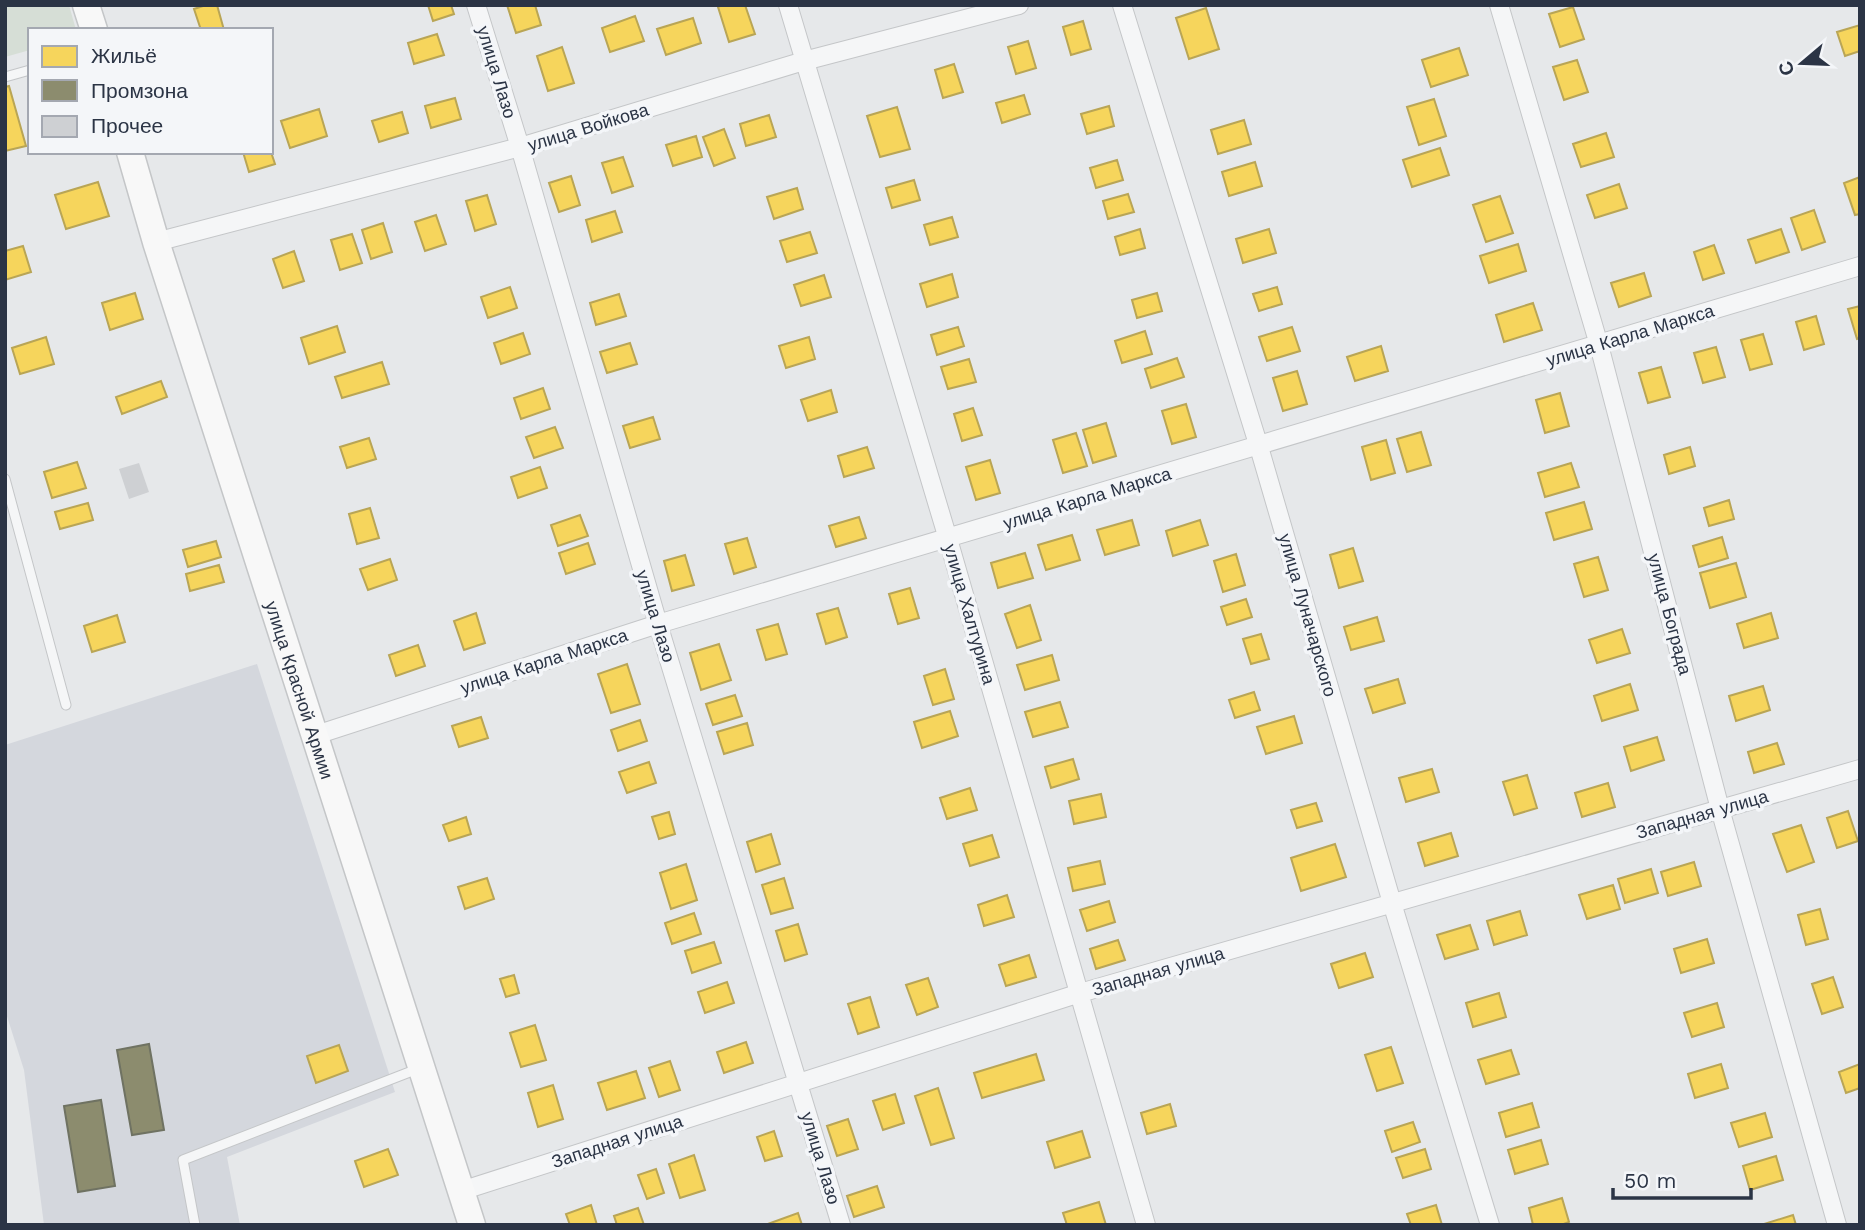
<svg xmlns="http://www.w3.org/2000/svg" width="1865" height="1230" font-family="'Work Sans',sans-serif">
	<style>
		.built { fill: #d4d7dd }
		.green { fill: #d6ded6 }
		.homes { fill: #f6d55c; stroke: #b9a555; stroke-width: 2 }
		.industry { fill: #8c8c6e; stroke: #6f7262; stroke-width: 2 }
		.building { fill: #ced0d3 }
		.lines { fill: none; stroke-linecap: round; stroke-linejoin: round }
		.lane-casing { stroke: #c4c6c8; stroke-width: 11 }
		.street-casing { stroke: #c4c6c8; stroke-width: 20 }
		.secondary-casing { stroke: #c4c6c8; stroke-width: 29 }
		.lane { stroke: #f5f6f7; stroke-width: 9 }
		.street { stroke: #f5f6f7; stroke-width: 18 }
		.secondary { stroke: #f8f8f8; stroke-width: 26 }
		.labels { text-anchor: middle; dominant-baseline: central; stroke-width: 7; stroke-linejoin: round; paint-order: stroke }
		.street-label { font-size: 18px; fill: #2b3445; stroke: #f4f6f9 }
	</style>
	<rect width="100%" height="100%" fill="#e6e8ea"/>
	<path class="built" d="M257,664l138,428 -168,65 13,68h-196l-20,-155 -19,-60v-265z"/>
	<path class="green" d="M5,5h64l7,25h-46v20l-25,7z"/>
	<path class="homes" d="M206,5h11l7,25h-23l-7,-21z
		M428,5h23l3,9 -21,7z
		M507,5h28l6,20 -25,8z
		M722,5h23l10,29 -26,8 -11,-35z
		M1573,7l11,32 -24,8 -11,-33z
		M1206,8l13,41 -30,10 -13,-41z
		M635,16l9,25 -34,11 -8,-24z
		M693,18l8,25 -35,12 -9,-26z
		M1083,21l8,28 -20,6 -8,-28z
		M1860,25v26l-15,5 -8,-24z
		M437,34l7,21 -30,9 -6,-21z
		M1028,41l8,27 -20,6 -8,-27z
		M562,47l12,36 -26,8 -11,-35z
		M1459,48l9,27 -37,12 -9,-27z
		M1577,60l11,32 -24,8 -11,-33z
		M954,64l9,28 -20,6 -8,-28z
		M9,86l17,60 -21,5v-64z
		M1024,95l6,19 -28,9 -6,-20z
		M455,98l6,21 -30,9 -6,-22z
		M1434,99l12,37 -27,9 -12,-38z
		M1109,106l5,20 -27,8 -6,-20z
		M897,107l13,42 -30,8 -13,-41z
		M319,109l8,27 -37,12 -9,-27z
		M402,112l6,21 -29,9 -7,-21z
		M769,115l7,22 -30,9 -6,-22z
		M1244,120l7,24 -33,10 -7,-24z
		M724,129l11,29 -21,8 -11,-29z
		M1606,133l8,24 -33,10 -8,-23z
		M696,136l6,21 -29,9 -7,-21z
		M1440,148l9,27 -37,12 -9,-27z
		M243,152h28l4,12 -26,8z
		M623,157l10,29 -21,7 -10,-30z
		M1117,160l6,20 -27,8 -6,-20z
		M1255,162l7,24 -33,10 -7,-24z
		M571,176l9,29 -21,7 -10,-29z
		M1860,177v37l-5,1 -11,-32z
		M914,180l6,20 -28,8 -6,-20z
		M98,182l11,34 -43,13 -11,-34z
		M1619,184l8,24 -32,10 -8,-23z
		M797,188l6,21 -29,10 -7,-22z
		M1128,194l6,18 -26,7 -5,-18z
		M487,195l9,29 -21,7 -9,-30z
		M1500,196l13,37 -27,9 -13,-37z
		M1814,210l11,32 -23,8 -11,-32z
		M615,211l7,21 -30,10 -6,-22z
		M436,215l10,29 -21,7 -10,-29z
		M952,217l6,20 -28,8 -6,-20z
		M383,223l9,29 -21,7 -9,-29z
		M1140,229l5,19 -25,7 -5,-18z
		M1269,229l7,24 -33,10 -7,-24z
		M1781,229l8,23 -33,11 -8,-23z
		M810,232l7,21 -30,9 -7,-21z
		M352,234l10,29 -22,7 -9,-30z
		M1518,244l8,27 -37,12 -9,-27z
		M1714,245l10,28 -21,7 -9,-28z
		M23,246l8,26 -26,8v-29z
		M294,251l10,30 -21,7 -10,-29z
		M1644,273l7,23 -32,11 -8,-24z
		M952,274l6,23 -31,10 -7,-23z
		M824,275l7,22 -30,9 -7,-21z
		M510,287l7,21 -29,10 -7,-21z
		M1277,287l5,17 -23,7 -6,-17z
		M135,293l8,26 -33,11 -8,-27z
		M1157,293l5,18 -25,7 -5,-18z
		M619,294l7,22 -30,9 -6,-22z
		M1533,303l9,27 -38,12 -8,-27z
		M1860,306v32l-3,1 -9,-30z
		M1816,316l8,28 -20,6 -8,-28z
		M337,326l8,26 -36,12 -8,-26z
		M958,327l6,19 -27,9 -6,-20z
		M1292,327l8,24 -33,10 -8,-24z
		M1145,331l7,23 -30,9 -7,-22z
		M523,333l7,21 -29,10 -7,-21z
		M1763,334l9,30 -22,6 -9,-30z
		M46,337l8,27 -34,10 -8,-26z
		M809,337l6,22 -29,9 -7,-22z
		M630,343l7,21 -30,9 -7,-21z
		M1381,346l7,25 -33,10 -8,-24z
		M1716,347l9,30 -22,6 -9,-30z
		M1177,358l7,19 -33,11 -6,-19z
		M969,359l7,23 -28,7 -7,-22z
		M382,362l7,22 -47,14 -7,-21z
		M1661,367l9,30 -22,6 -9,-30z
		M1297,371l10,33 -24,7 -10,-33z
		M161,381l6,16 -45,17 -6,-17z
		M543,388l7,21 -29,10 -7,-21z
		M831,390l6,22 -29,9 -7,-21z
		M1560,393l9,33 -24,7 -9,-33z
		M1186,404l10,33 -24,7 -10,-33z
		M973,408l9,27 -20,6 -8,-27z
		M653,417l7,22 -30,9 -7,-22z
		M1106,423l10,33 -23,7 -10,-33z
		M555,427l8,21 -29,10 -8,-21z
		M1421,432l10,33 -24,7 -10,-33z
		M1076,433l11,33 -24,7 -10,-33z
		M369,438l7,21 -29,9 -7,-21z
		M1386,440l9,33 -24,7 -9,-33z
		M867,447l7,21 -30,9 -6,-21z
		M1690,447l5,19 -26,8 -5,-19z
		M990,460l10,33 -24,7 -10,-33z
		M77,462l9,26 -34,10 -8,-26z
		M1571,463l8,24 -34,10 -7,-24z
		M540,467l7,21 -29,10 -7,-21z
		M1729,500l5,19 -25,7 -5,-18z
		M1584,502l8,27 -38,11 -8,-27z
		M88,503l5,17 -33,9 -5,-17z
		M370,508l9,30 -22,6 -8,-30z
		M580,515l8,21 -30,10 -7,-21z
		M859,517l7,21 -30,9 -7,-21z
		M1132,520l7,25 -34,10 -8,-25z
		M1200,520l8,25 -35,11 -7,-25z
		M1072,535l8,25 -34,10 -8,-25z
		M1722,537l6,21 -29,9 -6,-21z
		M747,538l9,29 -22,7 -9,-30z
		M216,541l5,16 -33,10 -5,-17z
		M588,543l7,21 -29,10 -7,-21z
		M1353,548l10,33 -24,7 -9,-33z
		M1025,553l8,25 -35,10 -7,-25z
		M1236,554l9,31 -22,7 -9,-31z
		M685,555l9,30 -22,6 -8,-30z
		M1598,557l10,33 -24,7 -10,-33z
		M390,559l7,21 -29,10 -8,-21z
		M1736,563l10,34 -36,11 -10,-35z
		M219,565l5,17 -34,9 -4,-17z
		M910,588l9,30 -21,6 -9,-30z
		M1246,599l6,18 -25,8 -6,-18z
		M1030,605l11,35 -24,8 -12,-34z
		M838,608l9,29 -21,7 -9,-30z
		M476,613l9,30 -21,7 -10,-29z
		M1771,613l7,25 -34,10 -7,-24z
		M117,615l8,27 -33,10 -8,-26z
		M1377,617l7,24 -33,9 -7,-23z
		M778,624l9,30 -21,6 -9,-30z
		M1622,629l8,24 -33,10 -8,-23z
		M1261,634l8,25 -18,5 -8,-25z
		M719,644l12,36 -30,10 -11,-37z
		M418,645l7,21 -29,10 -7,-21z
		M1052,655l7,25 -34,10 -8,-25z
		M627,664l13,40 -29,9 -13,-39z
		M945,669l9,30 -21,6 -9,-29z
		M1398,679l7,24 -32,10 -8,-24z
		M1630,684l8,26 -36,11 -8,-25z
		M1763,686l7,24 -34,11 -7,-25z
		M1254,692l6,18 -25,8 -6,-18z
		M735,695l7,21 -29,9 -7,-21z
		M1060,702l8,25 -35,10 -8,-25z
		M950,711l8,25 -36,12 -8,-26z
		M1294,716l8,27 -36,11 -9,-27z
		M481,717l7,21 -29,9 -7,-21z
		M640,720l7,21 -29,10 -7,-21z
		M747,723l6,22 -29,9 -7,-22z
		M1657,737l7,23 -33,11 -7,-24z
		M1777,743l7,21 -30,9 -6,-21z
		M1073,759l6,20 -28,9 -6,-21z
		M649,762l7,21 -29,10 -8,-21z
		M1432,769l7,23 -33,10 -7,-24z
		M1527,775l10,33 -23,7 -11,-33z
		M1608,783l7,24 -33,10 -7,-24z
		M970,788l7,22 -30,9 -7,-21z
		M1101,794l5,23 -32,7 -5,-23z
		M1316,803l6,18 -25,7 -6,-18z
		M1848,811l10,30 -21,7 -10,-30z
		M669,812l6,22 -16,5 -7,-22z
		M466,817l5,17 -22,7 -6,-16z
		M1801,825l13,37 -27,10 -14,-38z
		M1451,833l7,23 -33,10 -7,-23z
		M771,834l9,30 -24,8 -9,-30z
		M992,835l7,22 -29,9 -7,-22z
		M1335,844l11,33 -45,14 -10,-33z
		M1100,861l5,23 -32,7 -5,-23z
		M1694,862l7,24 -33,10 -7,-24z
		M686,864l11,36 -26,9 -11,-36z
		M1651,869l7,24 -33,10 -7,-24z
		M487,878l7,21 -29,10 -7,-22z
		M784,878l9,30 -22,6 -9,-29z
		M1613,885l7,24 -33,10 -8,-24z
		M1007,895l7,22 -30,9 -6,-21z
		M1109,901l6,21 -28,9 -7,-21z
		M1820,909l8,30 -22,6 -8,-30z
		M1520,911l7,24 -33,10 -7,-24z
		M694,913l7,21 -29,10 -7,-21z
		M798,924l9,30 -22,7 -9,-30z
		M1470,925l8,24 -33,10 -8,-24z
		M1707,939l7,24 -33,10 -7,-24z
		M1118,940l7,20 -29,9 -6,-20z
		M714,942l7,21 -29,10 -7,-22z
		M1365,953l8,24 -34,11 -8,-24z
		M1029,955l7,22 -30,9 -7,-21z
		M514,975l5,18 -13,4 -6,-18z
		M1833,977l10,30 -21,7 -10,-30z
		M928,978l10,29 -21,8 -11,-30z
		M727,982l7,21 -29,10 -7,-21z
		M1499,993l7,24 -33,10 -7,-24z
		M870,997l9,30 -21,7 -10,-30z
		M1717,1003l7,24 -32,10 -8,-24z
		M535,1025l11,35 -25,7 -11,-34z
		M746,1042l7,21 -29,10 -7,-21z
		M339,1045l9,26 -32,12 -9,-27z
		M1391,1047l12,36 -26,8 -12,-36z
		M1511,1050l8,24 -33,10 -8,-24z
		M1036,1054l8,26 -62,18 -8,-25z
		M670,1061l10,29 -21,7 -10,-29z
		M1721,1064l7,24 -33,10 -7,-24z
		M1860,1064v24l-14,5 -7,-21z
		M636,1071l9,27 -38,12 -9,-27z
		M553,1085l10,34 -25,8 -10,-34z
		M938,1088l16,50 -23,7 -16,-49z
		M895,1094l9,29 -21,7 -10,-29z
		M1532,1103l7,24 -33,10 -7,-24z
		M1170,1104l6,22 -29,8 -6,-21z
		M1765,1113l7,24 -33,10 -8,-24z
		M848,1119l10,30 -21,7 -10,-30z
		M1413,1122l7,20 -28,10 -7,-21z
		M774,1131l8,25 -17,5 -8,-24z
		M1082,1131l8,26 -35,11 -8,-26z
		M1541,1140l7,24 -33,10 -7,-24z
		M388,1149l10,26 -34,12 -9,-26z
		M1425,1149l6,20 -28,9 -7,-20z
		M694,1155l11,35 -25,8 -11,-34z
		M1776,1156l7,24 -33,10 -7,-24z
		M656,1169l8,24 -17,6 -9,-24z
		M877,1186l7,21 -30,10 -7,-21z
		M1562,1198l7,24 -8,3h-28l-4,-17z
		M1099,1202l7,23h-39l-4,-12z
		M591,1205l6,20h-27l-4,-11z
		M1436,1205l6,20h-31l-4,-11z
		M638,1208l6,17h-27l-3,-9z
		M798,1213l4,12h-37z
		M1793,1215l3,10h-35z"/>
	<path class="industry" d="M149,1044l15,86 -32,5 -15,-85z
		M101,1100l14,86 -37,6 -14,-86z"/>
	<path class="building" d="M139,463l10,29 -20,7 -10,-30z"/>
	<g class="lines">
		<defs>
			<path id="lane" d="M5,77l25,-7
				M5,479l61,226
				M195,1225l-12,-65 237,-92"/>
			<path id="street" d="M476,5l44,142 138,477 183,601
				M788,5l160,534 198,686
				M1122,5l137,442 133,456 98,322
				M1499,5l100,340 121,464 117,416
				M156,242l364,-95 284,-86 215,-56
				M316,735l342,-111 1202,-358
				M461,1191l619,-198 780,-224"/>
			<g id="secondary">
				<path d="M86,5l8,25"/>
				<path id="s1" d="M130,152l26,90 316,983"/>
			</g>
		</defs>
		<use href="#lane" class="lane-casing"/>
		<use href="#street" class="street-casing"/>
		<use href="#secondary" class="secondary-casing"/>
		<use href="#lane" class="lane"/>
		<use href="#street" class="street"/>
		<use href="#secondary" class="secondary"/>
	</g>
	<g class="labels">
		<g class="street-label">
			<text transform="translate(497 72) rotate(73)">улица Лазо</text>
			<text transform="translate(588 127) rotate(-17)">улица Войкова</text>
			<text transform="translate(1630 335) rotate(-17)">улица Карла Маркса</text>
			<text transform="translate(1087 498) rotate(-17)">улица Карла Маркса</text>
			<text transform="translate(970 614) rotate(74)">улица Халтурина</text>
			<text transform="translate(1670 614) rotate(75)">улица Бограда</text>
			<text transform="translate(1308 615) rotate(74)">улица Луначарского</text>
			<text transform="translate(656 616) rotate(73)">улица Лазо</text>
			<text transform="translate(544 661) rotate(-18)">улица Карла Маркса</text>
			<text stroke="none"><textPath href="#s1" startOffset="564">улица Красной Армии</textPath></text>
			<text transform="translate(1702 814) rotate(-16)">Западная улица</text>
			<text transform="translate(1158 971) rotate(-16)">Западная улица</text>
			<text transform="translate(617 1141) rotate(-18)">Западная улица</text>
			<text transform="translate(821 1158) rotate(73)">улица Лазо</text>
		</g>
	</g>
	<rect width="1865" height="1230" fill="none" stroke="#2b3445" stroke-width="14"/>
	<rect x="28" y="28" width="245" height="126" fill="#f4f6f9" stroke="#a4a8b1" stroke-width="2"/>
	<rect x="42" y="46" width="35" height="21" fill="#f6d55c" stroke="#a4a8b1" stroke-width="2"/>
	<text x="91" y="63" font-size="21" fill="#2b3445">Жильё</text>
	<rect x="42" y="80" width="35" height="21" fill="#8c8c6e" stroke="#a4a8b1" stroke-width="2"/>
	<text x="91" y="98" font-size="21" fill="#2b3445">Промзона</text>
	<rect x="42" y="116" width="35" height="21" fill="#ced0d3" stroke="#a4a8b1" stroke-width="2"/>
	<text x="91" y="133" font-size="21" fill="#2b3445">Прочее</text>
	<g transform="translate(1802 63) rotate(251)" stroke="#f4f6f9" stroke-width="5" paint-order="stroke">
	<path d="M0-5L12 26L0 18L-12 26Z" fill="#2b3445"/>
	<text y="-10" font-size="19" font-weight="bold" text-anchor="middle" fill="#2b3445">С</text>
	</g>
	<path d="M1613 1188v10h138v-10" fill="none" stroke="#2b3445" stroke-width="3.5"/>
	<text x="1624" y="1188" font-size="21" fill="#2b3445" stroke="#f4f6f9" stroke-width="5" paint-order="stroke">50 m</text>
</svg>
